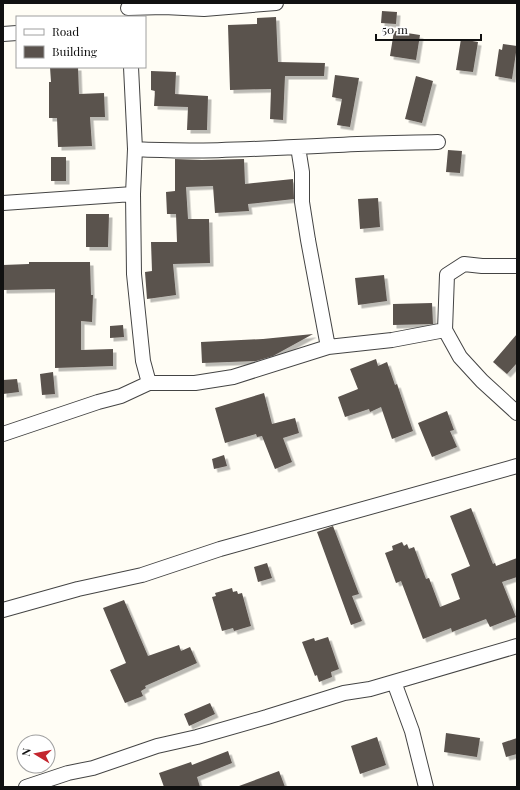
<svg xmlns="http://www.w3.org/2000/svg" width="520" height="790" font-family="'Playfair Display',serif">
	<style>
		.building { fill: #5a524d; filter: url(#shadow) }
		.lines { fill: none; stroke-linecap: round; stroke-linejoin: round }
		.street-casing { stroke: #444; stroke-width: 16 }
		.street { stroke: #fff; stroke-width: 14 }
	</style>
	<defs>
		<filter id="shadow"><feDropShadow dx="3.5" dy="3.5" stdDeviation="0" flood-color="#0004"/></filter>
	</defs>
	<rect width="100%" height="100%" fill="#fffdf5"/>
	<path class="building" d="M382,11l15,1 -1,12 -15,-1z
		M276,17l2,45 47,1 -1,13h-39l-2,44 -13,-1 1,-30 -41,1 -2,-65 29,-1v-6z
		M394,31l26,4 -4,25 -26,-4z
		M461,39l17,3 -5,30 -17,-2z
		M503,44l14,2 -5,33 -17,-3 4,-27 3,1z
		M50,67h28l1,27 25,-1 1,24h-15l2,29 -34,1 -1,-29h-8v-36h2z
		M151,71l25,1 -1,22 33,2 -1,34h-20l1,-23 -34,-1 1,-15 -4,-1z
		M335,75l24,3 -9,49 -13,-2 5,-26 -10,-2z
		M416,76l17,5 -11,42 -17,-4z
		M448,150l14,1 -2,22 -14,-1z
		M51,157h15v24h-15z
		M175,159l27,1 42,-1 1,25 48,-5 1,20 -46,5 1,7 -34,2 -2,-27 -27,1 2,32h21l1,44 -37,1 3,31 -29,4 -2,-27 7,-1 -1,-29h26l-1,-28h-9l-1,-22 9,-1z
		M378,198l2,29 -20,2 -2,-30z
		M86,214h23l-1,33h-22z
		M29,262h61l1,33h2l-1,27 -11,-1v29l32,-1v17l-58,2v-79l-52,1v-25l26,-1z
		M384,275l3,26 -29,4 -3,-27z
		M432,303l1,21 -40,1v-21z
		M123,325l1,12 -14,1v-12z
		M313,334l-40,22 -17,5 -54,2 -1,-21 62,-3z
		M517,334v29l-10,11 -14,-12z
		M376,359l2,7 9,-4 8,23 2,-1 16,47 -21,8 -11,-32 -11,5 -1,-3 -24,8 -7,-20 20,-8 -8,-20z
		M53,372l2,22 -13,1 -2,-21z
		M17,379l2,13 -16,2v-14z
		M264,393l8,31 23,-6 4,15 -16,5 9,24 -17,7 -13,-33 -5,1 -1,-3 -31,9 -10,-35z
		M447,411l7,19 -4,1 7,16 -25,10 -14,-34z
		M224,455l3,11 -13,3 -2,-10z
		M471,508l22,56 2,-1 1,3 21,-8v19l-15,5 14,35 -26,10 -4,-8 -34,13 -1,-4 -28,11 -22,-58 -5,2 -11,-30 8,-3 -1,-4 10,-4 2,4 3,-2 2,5 5,-2 12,32 3,-1 11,29 20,-8 -9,-25 19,-8 -20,-50z
		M333,526l26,68 -7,2 10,25 -11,4 -34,-93z
		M267,563l5,15 -14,4 -4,-15z
		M232,588l1,4 4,-1 1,3 4,-1 9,33 -17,5 -1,-3 -11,3 -10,-34 4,-1 -1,-3z
		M124,600l24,56 31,-11 2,6 9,-4 7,16 -52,23 1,2 -5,3 2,5 -18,7 -15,-33 16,-7 -23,-55z
		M328,637l11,32 -8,3 1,5 -13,5 -2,-7 -2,1 -13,-34 12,-4 1,3z
		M210,703l5,11 -26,12 -5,-12z
		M446,733l34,5 -3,19 -33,-5z
		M377,737l9,28 -26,9 -9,-28z
		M517,738v16l-11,3 -4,-14z
		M228,751l4,12 -35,14 3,10h-36l-5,-14 32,-11 1,3z
		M279,771l6,16h-46v-1z"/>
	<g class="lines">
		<defs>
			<path id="street" d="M128,8l36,-1 40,2 72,-6
				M3,34l14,-1
				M131,67l4,82 -2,45 1,80 9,87 6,22
				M298,147l4,25v30l6,38 20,107
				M135,149c68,4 135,-1 203,-4 33,-2 67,-2 100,-3
				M3,203l130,-9
				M517,266h-35l-18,-2 -17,11 -2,55 15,27 22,24 35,32
				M3,434l95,-32 23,-6 28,-13h46l38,-6 95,-30 64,-7 53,-10
				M3,610l75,-21 64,-14 78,-26 297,-83
				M394,682l18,49 14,56
				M26,787l42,-14 25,-5 64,-22 40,-9 70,-20 77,-24 26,-4 24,-7 123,-36"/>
		</defs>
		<use href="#street" class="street-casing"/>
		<use href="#street" class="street"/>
	</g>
	<rect width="520" height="790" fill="none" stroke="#111111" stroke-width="8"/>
	<rect x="16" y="16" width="130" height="52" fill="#ffffff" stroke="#a0a0a0"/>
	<rect x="24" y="29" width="20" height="6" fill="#ffffff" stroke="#a0a0a0"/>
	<text x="52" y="36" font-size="12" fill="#111111">Road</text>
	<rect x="24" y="46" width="20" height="12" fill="#5a524d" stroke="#a0a0a0"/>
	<text x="52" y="56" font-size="12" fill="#111111">Building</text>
	<g transform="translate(36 754) rotate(280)"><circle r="19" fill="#ffffff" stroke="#a0a0a0"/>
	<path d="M0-3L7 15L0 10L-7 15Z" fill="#c4262e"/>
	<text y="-6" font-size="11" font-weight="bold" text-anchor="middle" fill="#111111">N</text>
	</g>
	<path d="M376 34v6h105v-6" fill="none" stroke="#111111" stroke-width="2"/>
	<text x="382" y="34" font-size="12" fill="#111111" stroke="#ffffff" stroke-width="3" paint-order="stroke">50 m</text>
</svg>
